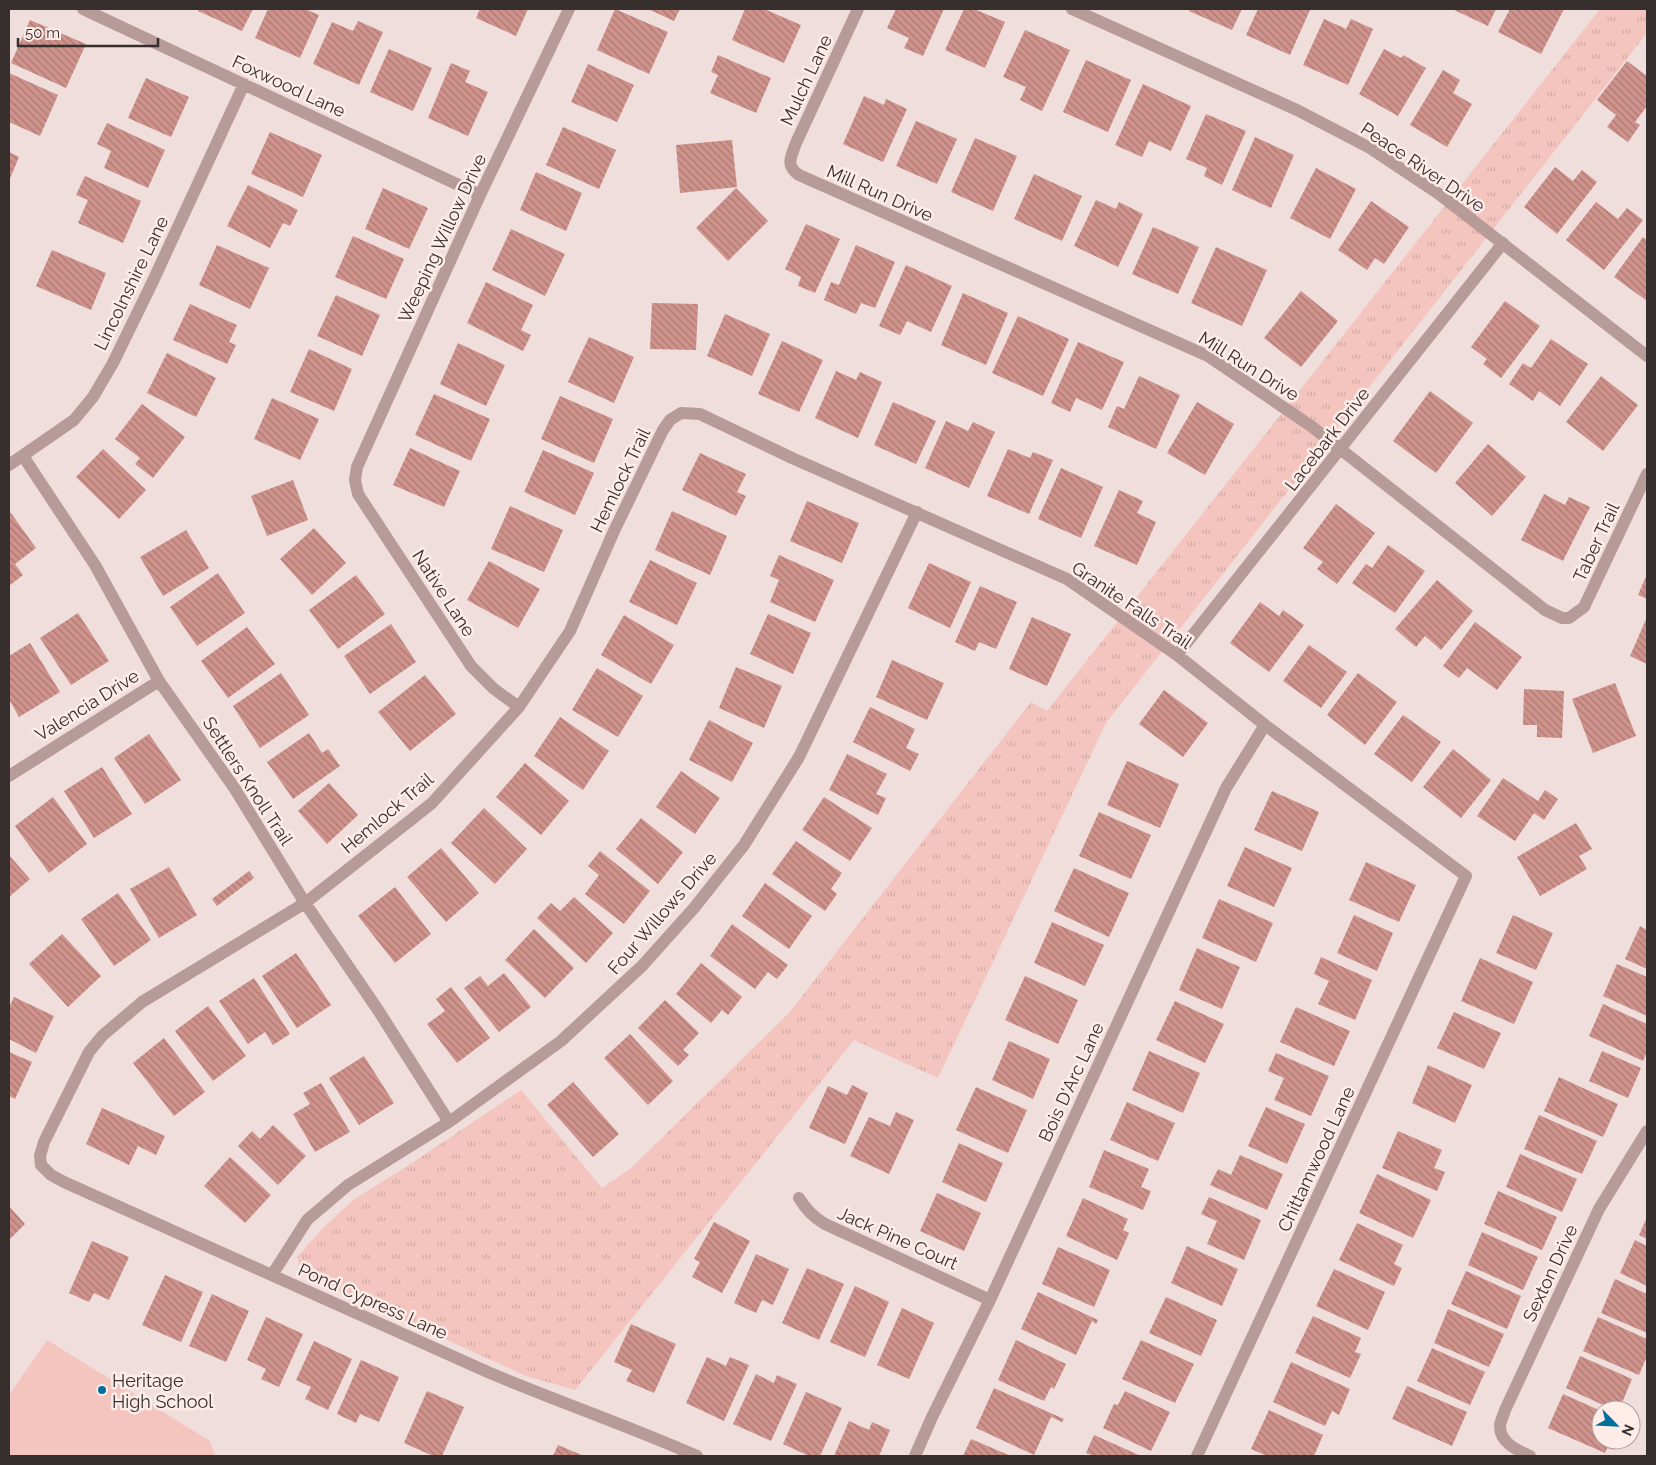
<svg xmlns="http://www.w3.org/2000/svg" width="1656" height="1465" font-family="Raleway,sans-serif">
	<style>
		.park { fill: url(#park-tufts) }
		.garden { fill: #f4c5bf }
		.building { fill: url(#building-back-hatch) }
		.lines { fill: none; stroke-linecap: round; stroke-linejoin: round }
		.minor { stroke: #b79b98; stroke-width: 12 }
		.poi-dot { fill: #00709b; stroke: #feece9; stroke-width: 2 }
		.labels { text-anchor: middle; dominant-baseline: central; stroke-width: 5; stroke-linejoin: round; paint-order: stroke }
		.street-label { font-size: 18px; fill: #362f2e; stroke: #feece9 }
		.poi-label { font-size: 18px; fill: #362f2e; stroke: #feece9; text-anchor: start }
	</style>
	<defs>
		<pattern id="park-tufts" width="24" height="20" patternUnits="userSpaceOnUse" patternTransform="scale(1.25)"><rect width="24" height="20" fill="#f4c5bf"/><path d="M3 7l-1-3M5 7V3M7 7l1-3M15 17l-1-3M17 17v-4M19 17l1-3" fill="none" stroke="#d2aaa4"/></pattern>
		<pattern id="building-back-hatch" width="6" height="6" patternUnits="userSpaceOnUse" patternTransform="scale(1.25)"><rect width="6" height="6" fill="#cf938c"/><path d="M-1 5l2 2M0 0l6 6M5-1l2 2" fill="none" stroke="#a97873"/></pattern>
	</defs>
	<rect width="100%" height="100%" fill="#f0dedc"/>
	<path class="park" d="M1600,9h47v24l-541,690 -168,355 -84,-38 -279,350 -49,-14 -224,-102 -5,-17 24,-27 32,-30 56,-35 112,-75 81,98 28,-19 159,-156 242,-311 16,9z"/>
	<path class="garden" d="M47,1340l163,101 5,15h-206v-61z"/>
	<path class="building" d="M199,9h54l-11,22 -44,-20z
		M268,9h37l14,6 -19,43 -45,-20z
		M480,9h48l-12,27 -40,-18z
		M615,9l53,23 -19,42 -52,-24z
		M648,9h32l-6,12z
		M745,9h19l37,16 -17,38 -52,-23z
		M896,9h48l-21,47 -19,-8 5,-10 -22,-10z
		M964,9h10l31,13 -20,46 -40,-18z
		M1190,9h52l-10,21 -43,-19z
		M1258,9l52,1 -20,45 -44,-20z
		M1452,9h44l-8,17z
		M1510,9h54l-23,45 -43,-22z
		M1324,19l22,10 5,-10 22,10 -25,56 -45,-20z
		M30,20l56,24 -20,44 -55,-25z
		M358,21l25,11 -24,53 -46,-21 19,-42 21,9z
		M1025,30l45,20 -28,61 -22,-11 6,-13 -23,-10z
		M389,49l43,19 -19,43 -43,-19z
		M1384,49l17,9 2,-3 23,13 -28,48 -39,-22z
		M718,55l53,23 -15,35 -46,-20 8,-18 -7,-3z
		M1086,60l45,20 -23,52 -45,-20z
		M1627,61l20,15v30l-12,16 5,3 -12,17 -21,-15 9,-12 -19,-15z
		M451,63l19,8 -5,11 23,10 -20,44 -40,-18z
		M588,64l46,21 -17,37 -46,-20z
		M1443,70l17,10 -7,13 19,11 -25,43 -37,-22z
		M9,73l49,22 -18,41 -31,-14z
		M146,78l43,19 -18,40 -43,-19z
		M1143,84l48,22 -20,45 -22,-10 -7,16 -27,-12z
		M864,96l20,9 2,-6 21,10 -24,53 -40,-18z
		M1206,114l40,17 -24,54 -18,-9 3,-8 -21,-9z
		M916,121l41,18 -20,45 -41,-18z
		M107,123l58,27 -17,38 -44,-20 7,-17 -14,-7z
		M563,127l53,23 -17,39 -53,-24z
		M270,132l52,23 -19,42 -52,-23z
		M1255,137l39,18 -23,53 -39,-18z
		M975,138l42,18 -24,55 -42,-19z
		M732,140l5,47 -57,6 -4,-48z
		M9,152l10,5 -10,24z
		M1555,167l18,14 9,-11 15,12 -40,52 -33,-27z
		M1316,168l40,21 -26,50 -40,-21z
		M536,172l46,21 -16,38 -46,-21z
		M1034,174l48,22 -20,45 -48,-22z
		M85,176l56,25 -18,42 -45,-20 10,-23 -12,-5z
		M248,185l50,25 -8,16 -7,-3 -13,25 -43,-22z
		M383,188l45,20 -19,41 -44,-20z
		M736,188l32,33 -40,40 -32,-33z
		M1096,200l20,9 3,-7 24,12 -25,53 -44,-21z
		M1371,201l38,26 -25,37 -9,-6 -8,12 -29,-20z
		M1596,202l22,17 9,-11 16,12 -39,50 -38,-30z
		M806,224l34,15 -25,54 -17,-7 3,-9 -16,-8z
		M1153,227l46,20 -21,47 -46,-20z
		M511,229l54,25 -20,42 -53,-26z
		M353,236l51,23 -18,40 -51,-22z
		M1643,237l4,3v61l-33,-24z
		M217,245l52,23 -19,41 -51,-24z
		M856,245l39,17 -20,46 -14,-5 -5,11 -32,-14 7,-18 8,3z
		M1216,247l51,23 -25,56 -51,-23z
		M52,250l54,23 -15,37 -55,-24z
		M906,265l46,21 -21,46 -24,-11 -7,14 -21,-9z
		M486,282l47,23 -12,25 10,5 -8,16 -56,-28z
		M1301,291l37,30 -37,46 -37,-29z
		M963,293l45,20 -22,52 -45,-20z
		M336,295l44,20 -18,41 -45,-20z
		M1505,301l35,25 -39,52 -18,-14 4,-5 -16,-12z
		M652,303l46,1 -2,46 -46,-1z
		M190,304l47,21 -8,17 7,3 -9,19 -54,-24z
		M725,314l45,20 -18,42 -45,-20z
		M1018,316l51,23 -26,57 -51,-23z
		M589,337l45,20 -20,46 -46,-21z
		M1551,339l37,25 -28,42 -21,-15 -6,10 -24,-17 14,-21 8,5z
		M782,341l41,19 -24,52 -41,-18z
		M1078,342l46,20 -22,48 -26,-12 -6,14 -19,-9z
		M458,343l47,22 -19,41 -46,-22z
		M309,349l43,20 -18,42 -44,-19z
		M167,353l49,25 -20,39 -49,-24z
		M836,371l20,9 4,-8 22,10 -24,56 -43,-20z
		M1139,376l41,19 -24,54 -48,-22 9,-21 7,3z
		M1601,376l37,29 -35,46 -37,-29z
		M1430,391l43,32 -37,50 -43,-32z
		M434,394l56,25 -19,42 -56,-26z
		M560,396l53,23 -19,44 -53,-24z
		M272,398l47,21 -19,41 -46,-21z
		M893,402l43,19 -20,43 -42,-19z
		M1197,402l37,22 -29,51 -38,-22z
		M142,404l43,33 -32,41 -18,-14 5,-6 -25,-19z
		M946,421l22,10 5,-9 22,10 -26,56 -44,-20z
		M1488,444l38,33 -34,39 -37,-33z
		M410,448l50,23 -16,36 -51,-22z
		M103,449l43,41 -27,29 -43,-42z
		M1008,449l22,9 3,-6 20,8 -24,54 -42,-18z
		M543,450l51,23 -19,42 -51,-23z
		M700,453l46,21 -9,18 9,4 -10,20 -54,-26z
		M1061,468l42,19 -22,51 -43,-19z
		M293,480l15,40 -41,16 -16,-40z
		M1119,490l24,11 -6,12 19,9 -19,43 -43,-19z
		M1544,494l21,11 4,-8 21,10 -27,54 -42,-21z
		M807,501l52,22 -17,40 -52,-22z
		M1336,504l39,29 -38,51 -20,-15 6,-7 -20,-14z
		M510,506l53,24 -19,42 -53,-23z
		M672,511l55,25 -17,39 -55,-25z
		M11,513l25,35 -21,16 8,11 -14,11v-72z
		M314,528l32,35 -34,32 -32,-36z
		M186,530l23,38 -46,28 -23,-39z
		M1388,545l37,26 -30,42 -43,-30 14,-19 6,4z
		M779,555l55,25 -19,42 -45,-20 9,-22 -9,-4z
		M650,560l47,23 -20,42 -48,-23z
		M489,561l51,28 -22,39 -51,-28z
		M929,563l42,19 -21,46 -42,-20z
		M218,573l27,40 -48,33 -27,-39z
		M1647,574v25l-9,-4z
		M356,575l29,39 -47,35 -29,-39z
		M1437,580l36,31 -32,39 -16,-14 -9,11 -21,-18z
		M980,586l37,16 -21,47 -17,-7 -4,9 -20,-9z
		M1260,602l19,14 4,-6 21,15 -35,47 -39,-29z
		M78,613l31,48 -38,24 -31,-47z
		M768,614l43,19 -18,41 -43,-20z
		M624,615l50,30 -23,39 -50,-29z
		M1032,617l39,17 -24,52 -38,-17z
		M1647,617v47l-17,-8z
		M1475,622l47,35 -25,33 -30,-22 -8,10 -16,-12z
		M391,624l25,38 -46,32 -26,-38z
		M247,627l28,37 -47,34 -27,-37z
		M30,643l30,49 -41,25 -10,-18v-43z
		M1309,645l38,27 -26,36 -38,-27z
		M892,660l52,23 -17,37 -51,-23z
		M736,667l46,19 -18,42 -45,-20z
		M597,668l46,28 -25,41 -46,-27z
		M281,673l28,42 -49,33 -27,-42z
		M1358,673l39,29 -32,43 -38,-30z
		M425,675l31,39 -46,37 -32,-39z
		M1615,683l21,53 -43,17 -21,-54z
		M1524,689l40,2 -2,47 -25,-1v-12h-14z
		M1164,690l44,33 -25,34 -44,-33z
		M870,707l45,22 -9,19 13,6 -9,17 -57,-29z
		M1403,715l38,27 -29,40 -38,-28z
		M560,717l49,34 -26,39 -49,-34z
		M709,720l44,23 -21,39 -43,-22z
		M309,733l13,20 6,-4 12,17 -47,33 -26,-37z
		M149,734l32,46 -36,24 -31,-46z
		M1453,749l38,31 -30,38 -38,-31z
		M847,754l40,20 -11,20 10,4 -8,17 -49,-25z
		M1127,761l52,23 -19,44 -53,-23z
		M525,763l44,38 -28,34 -45,-38z
		M102,767l30,47 -38,24 -30,-47z
		M681,771l39,27 -25,36 -39,-27z
		M1503,778l35,23 7,-11 13,9 -14,21 -10,-7 -19,28 -38,-25z
		M329,783l29,32 -31,29 -29,-33z
		M1272,791l47,21 -17,39 -48,-21z
		M53,797l34,47 -38,29 -34,-47z
		M824,797l48,31 -22,33 -48,-31z
		M484,808l43,41 -32,35 -44,-41z
		M1099,812l52,23 -20,44 -52,-23z
		M641,818l42,34 -25,32 -42,-35z
		M1576,823l16,26 -13,7 8,13 -47,27 -23,-39z
		M796,841l46,32 -11,16 6,5 -12,17 -53,-37z
		M1245,847l47,21 -18,39 -47,-21z
		M441,848l38,45 -33,29 -39,-45z
		M600,851l50,40 -26,33 -39,-30 14,-19 -11,-9z
		M9,855l21,24 -21,18z
		M1366,862l50,23 -17,37 -50,-22z
		M169,867l28,48 -38,23 -29,-49z
		M1074,868l55,25 -20,44 -55,-26z
		M249,871l5,7 -37,28 -5,-7z
		M765,883l47,33 -23,33 -47,-33z
		M395,887l36,47 -36,29 -37,-47z
		M118,893l33,47 -37,26 -33,-47z
		M574,897l39,36 -27,30 -49,-45 14,-15 9,8z
		M1219,899l54,24 -17,39 -54,-24z
		M1354,915l39,18 -16,38 -40,-18z
		M1513,915l40,18 -17,37 -40,-17z
		M1052,922l52,23 -19,41 -51,-23z
		M732,924l56,41 -11,14 -9,-7 -13,17 -45,-33z
		M1640,926l7,4v39l-22,-10z
		M534,929l40,39 -29,30 -40,-38z
		M62,934l39,42 -33,31 -39,-43z
		M1197,948l43,19 -18,42 -43,-19z
		M296,953l35,52 -34,23 -35,-52z
		M1321,957l51,23 -17,40 -37,-16 11,-23 -15,-7z
		M1480,958l53,24 -19,42 -53,-23z
		M701,963l41,34 -14,18 -6,-5 -11,13 -35,-29z
		M1617,964l30,13v39l-44,-20z
		M504,973l27,34 -32,25 -35,-44 16,-12 8,10z
		M1025,976l53,24 -20,44 -53,-24z
		M254,978l36,56 -17,11 -8,-13 -17,12 -29,-43z
		M451,987l39,51 -33,25 -30,-39 18,-13 -9,-12z
		M14,997l40,19 -18,37 -27,-14v-32z
		M665,1000l34,33 -16,17 6,5 -11,11 -40,-38z
		M1175,1001l49,23 -19,39 -49,-23z
		M1603,1004l44,20v28l-4,9 -54,-25z
		M208,1006l38,50 -33,25 -38,-50z
		M1296,1007l54,24 -16,35 -54,-24z
		M1454,1012l47,21 -17,36 -47,-21z
		M630,1034l43,47 -25,24 -44,-47z
		M164,1038l41,54 -31,24 -41,-53z
		M1009,1041l41,18 -17,40 -41,-19z
		M1149,1051l51,22 -17,40 -51,-23z
		M1602,1051l39,17 -13,30 -39,-17z
		M9,1052l23,10 -17,37 -6,-3z
		M1276,1053l53,23 -18,40 -37,-16 10,-22 -16,-7z
		M364,1056l30,47 -35,22 -30,-47z
		M1428,1065l44,20 -17,38 -43,-20z
		M1559,1077l59,27 -15,33 -59,-26z
		M573,1082l46,52 -26,23 -46,-52z
		M321,1083l29,49 -35,20 -22,-38 17,-10 -7,-11z
		M852,1085l16,8 -23,51 -36,-16 19,-42 19,9z
		M976,1087l51,23 -19,43 -52,-23z
		M1127,1102l48,21 -17,38 -48,-21z
		M1266,1107l39,17 -18,40 -39,-18z
		M102,1108l63,28 -9,19 -18,-9 -9,19 -43,-21z
		M896,1112l18,8 -25,54 -39,-18 19,-39 21,9z
		M1539,1115l58,26 -15,33 -58,-25z
		M273,1125l33,31 -28,29 -40,-39 14,-15 8,8z
		M1398,1131l44,19 -8,18 11,4 -8,19 -55,-23z
		M959,1143l44,20 -17,39 -44,-20z
		M1104,1150l45,19 -8,18 10,4 -8,19 -54,-23z
		M1520,1154l57,25 -15,33 -56,-25z
		M1240,1155l43,19 -16,36 -57,-25 8,-16 13,6z
		M230,1157l41,38 -26,28 -41,-37z
		M1377,1174l54,26 -18,38 -54,-25z
		M1498,1191l59,26 -15,33 -58,-26z
		M937,1193l44,20 -17,38 -44,-20z
		M1209,1197l52,23 -17,40 -37,-16 10,-23 -16,-7z
		M1083,1198l45,21 -5,11 6,3 -12,27 -51,-24z
		M9,1206l16,18 -16,16z
		M1647,1217v22l-8,-4z
		M714,1222l36,19 -28,52 -30,-16 8,-15 -6,-3z
		M1357,1223l46,22 -9,19 8,4 -8,18 -55,-26z
		M1482,1232l56,25 -15,33 -55,-25z
		M1635,1240l12,6v40l-27,-13z
		M92,1241l37,16 -20,43 -15,-7 -5,9 -20,-9z
		M1187,1246l51,23 -16,37 -51,-23z
		M1058,1247l52,23 -16,37 -52,-23z
		M756,1254l33,15 -16,36 -11,-5 -6,13 -22,-10z
		M807,1268l37,16 -25,56 -37,-17z
		M1334,1269l51,23 -17,38 -52,-24z
		M1466,1271l55,25 -14,33 -56,-25z
		M165,1275l38,17 -22,50 -39,-17z
		M1615,1279l32,15v39l-46,-20z
		M855,1286l34,16 -24,55 -35,-15z
		M1038,1292l60,28 -2,4 -4,-3 -16,34 -55,-26z
		M212,1294l37,17 -23,51 -37,-16z
		M1166,1297l51,23 -16,36 -52,-23z
		M902,1308l32,15 -25,56 -32,-14z
		M1448,1309l56,25 -15,33 -55,-24z
		M1313,1316l48,22 -6,14 6,2 -11,24 -55,-25z
		M266,1317l37,17 -24,53 -18,-8 5,-10 -19,-9z
		M1598,1317l49,22v17l-8,19 -56,-24z
		M631,1324l45,20 -22,49 -28,-12 6,-11 -18,-8z
		M1016,1340l50,24 -12,25 -3,-2 -7,14 -46,-21z
		M1141,1340l53,24 -19,39 -53,-24z
		M314,1341l38,18 -24,51 -23,-11 6,-12 -15,-7z
		M1432,1348l53,24 -15,33 -53,-24z
		M1580,1356l52,23 -13,31h-5l-48,-22z
		M707,1357l19,9 4,-9 19,8 -25,56 -38,-18z
		M361,1360l38,17 -20,45 -19,-8 -4,9 -19,-9z
		M1291,1362l59,27 -11,26 -7,-4 -7,15 -52,-24z
		M756,1374l18,9 3,-8 20,9 -26,57 -38,-17z
		M1407,1386l60,26 -15,34 -60,-27z
		M994,1388l70,31 -2,3 -11,-5 -17,38 -58,-27z
		M427,1391l37,16 -22,49h-9l-29,-13z
		M1125,1391l45,21 -19,39 -48,-23 11,-24 4,1z
		M806,1392l36,16 -22,48h-11l-26,-12z
		M1563,1394l38,17v29h10l-6,13 -57,-25z
		M1269,1410l54,25 -9,21h-47l-16,-7z
		M849,1421l20,9 3,-8 18,8 -11,26h-45z
		M1094,1435l47,21h-47l-8,-3z
		M971,1439l40,17h-48z
		M558,1445l26,11h-31z"/>
	<g class="lines">
		<path class="minor" d="M83,9l397,186
			M858,9l-62,134c-5,14 -11,22 3,32l409,181 103,70 234,184 17,8h7l15,-11 63,-133
			M1072,9l225,101 73,38 69,46 208,162
			M23,456l72,109 64,116 76,108 70,114 73,107 71,112
			M9,465l65,-45 19,-23 20,-34 40,-82 91,-197
			M1177,655l326,-412
			M519,707l-25,-18 -23,-23 -113,-172 -3,-14 2,-13 123,-272 89,-186
			M9,776l150,-95
			M799,1198c7,12 14,19 26,26l165,76
			M272,1275l35,-55 41,-35 101,-63 112,-81 81,-75 52,-58 50,-63 55,-88 118,-245
			M697,1456c-68,-30 -138,-54 -207,-83l-426,-191 -13,-7 -10,-10 -1,-9 4,-14 45,-90 13,-16 40,-34 163,-99 107,-84 20,-16 87,-96 51,-76 44,-100 49,-101 7,-10 11,-7 19,1 92,44 275,121 110,76 88,70 201,151 -269,580
			M915,1456l17,-39 58,-117 236,-512 39,-63
			M1530,1456c-13,-6 -30,-13 -30,-30 0,-5 4,-11 5,-16l94,-201 48,-78"/>
	</g>
	<circle class="poi-dot" cx="102" cy="1390" r="5"/>
	<g class="labels">
		<g class="street-label">
			<text transform="translate(806 80) rotate(-65)">Mulch Lane</text>
			<text transform="translate(289 86) rotate(25)">Foxwood Lane</text>
			<text transform="translate(1423 167) rotate(34)">Peace River Drive</text>
			<text transform="translate(880 193) rotate(24)">Mill Run Drive</text>
			<text transform="translate(442 238) rotate(-65)">Weeping Willow Drive</text>
			<text transform="translate(131 283) rotate(-64)">Lincolnshire Lane</text>
			<text transform="translate(1249 366) rotate(32)">Mill Run Drive</text>
			<text transform="translate(1327 439) rotate(-52)">Lacebark Drive</text>
			<text transform="translate(620 480) rotate(-64)">Hemlock Trail</text>
			<text transform="translate(1596 542) rotate(-65)">Taber Trail</text>
			<text transform="translate(444 593) rotate(57)">Native Lane</text>
			<text transform="translate(1132 605) rotate(34)">Granite Falls Trail</text>
			<text transform="translate(87 705) rotate(-32)">Valencia Drive</text>
			<text transform="translate(248 781) rotate(57)">Settlers Knoll Trail</text>
			<text transform="translate(387 813) rotate(-40)">Hemlock Trail</text>
			<text transform="translate(662 913) rotate(-49)">Four Willows Drive</text>
			<text transform="translate(1071 1082) rotate(-65)">Bois D'Arc Lane</text>
			<text transform="translate(1316 1159) rotate(-65)">Chittamwood Lane</text>
			<text transform="translate(898 1238) rotate(24)">Jack Pine Court</text>
			<text transform="translate(1550 1273) rotate(-65)">Sexton Drive</text>
			<text transform="translate(373 1301) rotate(24)">Pond Cypress Lane</text>
		</g>
		<g class="poi-label">
			<text x="112" y="1380">Heritage<tspan x="112" dy="21">High School</tspan></text>
		</g>
	</g>
	<rect width="1656" height="1465" fill="none" stroke="#362f2e" stroke-width="20"/>
	<g transform="translate(1616 1425) rotate(114)"><circle r="24" fill="#feece9" stroke="#aea09e"/>
	<path d="M0-4L9 19L0 12L-9 19Z" fill="#00709b"/>
	<text y="-8" font-size="14" font-weight="bold" text-anchor="middle" fill="#362f2e">N</text>
	</g>
	<path d="M18 38v8h140v-8" fill="none" stroke="#362f2e" stroke-width="2.5"/>
	<text x="25" y="38" font-size="15" fill="#362f2e" stroke="#feece9" stroke-width="4" paint-order="stroke">50 m</text>
</svg>
